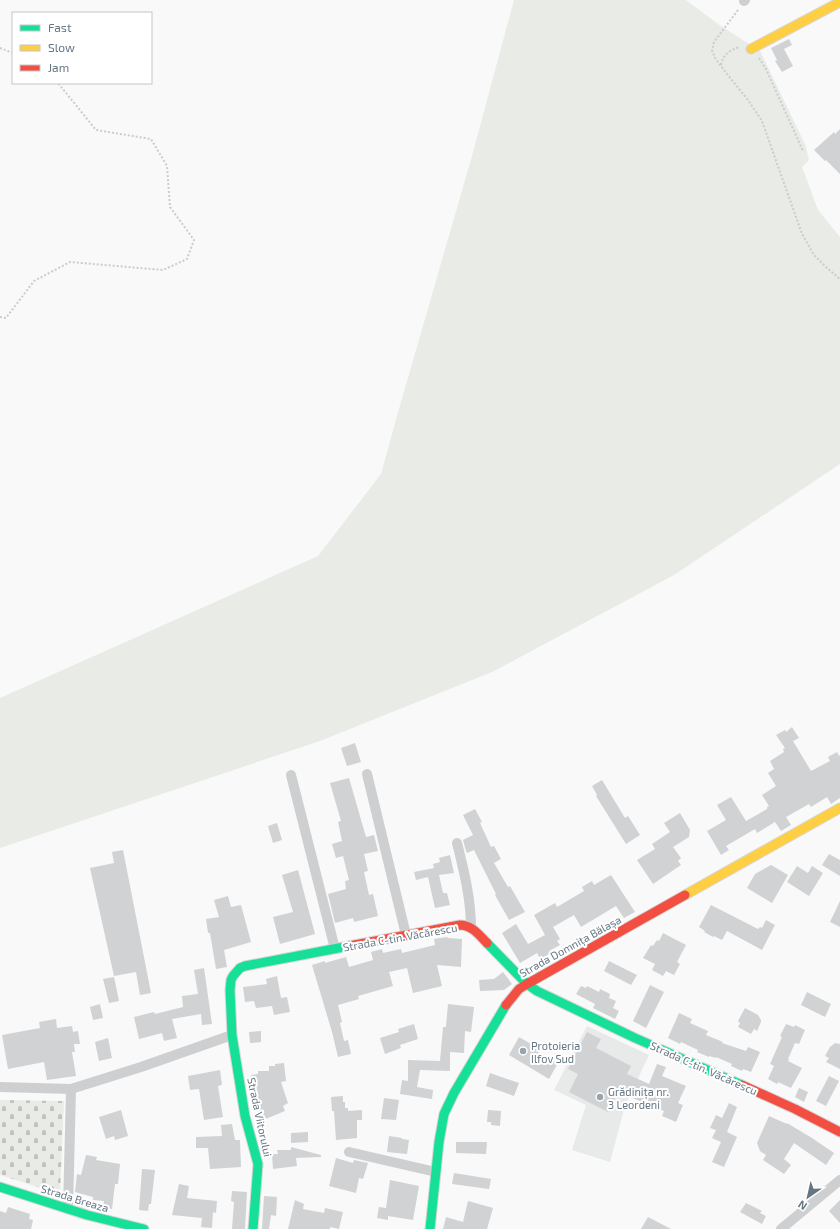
<svg xmlns="http://www.w3.org/2000/svg" width="840" height="1229" font-family="'Exo 2',sans-serif">
	<style>
		.built { fill: #e8e9e9 }
		.grass { fill: #e8ebe6 }
		.cemetery { fill: url(#cemetery-stones) }
		.building { fill: #d0d2d3 }
		.lines { fill: none; stroke-linecap: round; stroke-linejoin: round }
		.fast-casing { stroke: #d5d6d7; stroke-width: 11 }
		.slow-casing { stroke: #d5d6d7; stroke-width: 11 }
		.jam-casing { stroke: #d5d6d7; stroke-width: 11 }
		.path { stroke: #cbcccd; stroke-width: 2; stroke-dasharray: 2 2; stroke-linecap: butt }
		.street { stroke: #cecfd0; stroke-width: 10 }
		.fast { stroke: #16e098; stroke-width: 9 }
		.slow { stroke: #ffcf43; stroke-width: 9 }
		.jam { stroke: #f24e42; stroke-width: 9 }
		.poi-dot { fill: #99a4ac; stroke: #fff; stroke-width: 1.5 }
		.labels { text-anchor: middle; dominant-baseline: central; stroke-width: 4; stroke-linejoin: round; paint-order: stroke }
		.street-label { font-size: 11px; fill: #657683; stroke: #fff }
		.poi-label { font-size: 11px; fill: #657683; stroke: #fff; text-anchor: start }
	</style>
	<defs>
		<pattern id="cemetery-stones" width="16" height="16" patternUnits="userSpaceOnUse"><rect width="16" height="16" fill="#e8ebe6"/><path d="M2 7V4a2 2 0 0 1 4 0v3zM10 15v-3a2 2 0 0 1 4 0v3z" fill="#c0c3c0"/></pattern>
	</defs>
	<rect width="100%" height="100%" fill="#f9f9f9"/>
	<path class="built" d="M587,1026l62,29 -24,51 -15,56 -38,-12 14,-45 -32,-15z"/>
	<path class="grass" d="M514,0h172l32,24 42,27 45,93 4,16 -7,7 16,43 22,27v227l-166,111 -182,97 -172,69 -320,107v-150l318,-142 63,-82 16,-58 75,-260z"/>
	<path class="cemetery" d="M0,1100l64,1 -4,93 -60,-19z"/>
	<path class="building" d="M789,39l3,6 -8,4 9,17 -11,6 -7,-11 2,-1 -6,-12z
		M840,129v45l-14,-14 -1,1 -11,-11 20,-18 1,2z
		M792,727l7,11 -6,3 18,30 19,-10 -2,-4 9,-5 2,4 1,-1v43l-9,6 -4,-7 -16,10 -2,-3 -23,13 5,8 -10,6 -6,-9 -18,11 -2,-4 -29,17 3,4 -8,5 -14,-24 19,-11 -9,-15 14,-8 15,24 21,-12v-2l2,-1 -7,-11 14,-9 -8,-13 6,-4 -4,-8 14,-9 -1,-3 2,-1 -9,-13 9,-5 1,2z
		M355,743l6,19 -14,4 -6,-18z
		M349,778l17,59 8,-2 4,16 -14,3 4,17 -4,1 5,23 4,-1 5,22 -24,6 -1,-4 -18,5 -7,-29 18,-5 -1,-8 4,-1 -6,-24 -7,2 -4,-14 10,-3 -4,-19 3,-1 -11,-38z
		M602,780l23,38 3,-2 12,19 -14,9 -30,-48 1,-1 -5,-9z
		M475,809l7,13 -2,1 11,24 3,-1 7,13 -7,4 14,24 2,-1 15,26 -16,8 -14,-25 1,-1 -22,-44 -7,3 -1,-2 -3,-11 10,-5 -10,-20z
		M680,813l10,17 -1,7 -16,10 8,11 -3,3 3,4 -28,19 -16,-24 18,-11 -3,-5 18,-12 -6,-9z
		M277,823l5,17 -9,3 -5,-17z
		M123,850l28,143 -11,2 -4,-23 -22,4 -24,-108 24,-5 -2,-11z
		M829,854l11,6v16l-18,-11z
		M450,855l4,18 -15,2 4,18h4l3,12 -15,3 -7,-31 -12,3 -2,-8 20,-4 -1,-4 7,-2 -1,-4z
		M771,865l17,10 -16,28 -25,-15 8,-14z
		M797,866l11,7 4,-7 11,7 -14,23 -22,-14z
		M298,870l17,64 -35,10 -7,-27 20,-5 -11,-37z
		M611,875l24,37 -11,6 -8,-12 -35,21 -7,-12 -21,12 7,12 -3,2 3,4 -11,6 2,2 -11,6 -3,-6 -17,10 -18,-30 14,-9 12,20 17,-9 -11,-20 21,-12 2,4 27,-16 -2,-4 10,-6 2,4z
		M228,896l3,11 10,-2 10,37 -27,8 3,17 -11,2 -6,-36h-2l-2,-14 13,-2 -5,-17z
		M840,901v26l-10,-5z
		M711,905l47,24 2,-2 2,1 4,-8 9,5 -13,25 -35,-19 -5,9 -8,-4 -1,1 -9,-5 1,-1 -6,-4z
		M663,933l23,12 -9,17 3,2 -6,11 -8,-4 -3,5 -11,-6 3,-6 -12,-6 8,-13 2,1 4,-6 2,1z
		M447,937l1,1 14,1 -1,28 -24,-2 5,21 -29,7 -6,-25 -18,4 4,14 -35,10 1,3 -21,6 4,17 -2,1 4,18 4,-1 3,14 -13,3 -6,-25 -20,-67 13,-4v2l21,-6 3,10 24,-7 -2,-8 11,-3 1,4 18,-4 1,4 33,-8 -1,-6z
		M609,961l28,14 -6,10 -27,-14z
		M204,968l8,56 -10,1 -1,-11 -29,5 5,19 -13,3 -2,-8 -23,6 -5,-22 20,-5 1,2 28,-7 -1,-11 16,-2 -4,-24z
		M503,972l9,12 -8,6 -24,1 -1,-11 15,-1z
		M277,976l4,22 6,-1 3,15 -16,3 -2,-9 -16,2 -2,-7 -9,1 -2,-15 24,-3 -1,-5z
		M114,977l5,24 -10,2 -6,-24z
		M650,985l14,7 -18,36 -13,-7z
		M581,986l5,2 1,-2 12,6 1,-3 10,5 -1,4 7,3 -3,7 6,3 -4,8 -22,-11 2,-4 -19,-10z
		M807,992l24,12 -6,13 -24,-12z
		M100,1004l3,14 -10,2 -3,-13z
		M448,1004l26,3 -3,25 -6,-1 -1,22 -14,-1v19l-30,-1 -3,17 16,3 -1,9 -32,-5 2,-14 6,1v-21l32,1 3,-34h3z
		M745,1008l13,7 3,5v2l-4,9 -3,-2 -3,5 -13,-7 2,-4 -2,-2z
		M679,1013l13,6 -2,4 18,8 -2,4 17,7 -1,1 24,8 2,-4 12,5 -9,20 -8,-3 -1,2 -11,-5 1,-2 -16,-7v1l-7,-2v1l-12,-5 1,-2 -17,-8 -1,2 -12,-6z
		M56,1019l1,9 15,-2 1,6 5,-1 2,13h-6l1,8h-3l4,24 -29,4 -3,-18 -36,7 -6,-34 38,-7 -1,-6z
		M414,1024l4,15 -18,6 1,3 -16,6 -5,-16 19,-6 -1,-3z
		M786,1024l8,3 1,-2 10,5 -6,14 -4,-1 -7,16h1l-1,2 14,7 -11,20 -13,-6 -1,2 -9,-5 6,-13 -4,-2 12,-27 -2,-1z
		M261,1031v11l-11,1 -1,-11z
		M587,1032l14,7 -5,9 35,18 -4,8 22,10 8,-20 9,3 -4,9 24,10 -8,17 5,2 -7,17 -14,-6 2,-5 -46,-19 -10,20 -39,-20 9,-18 -10,-5z
		M519,1037l19,11 -2,3 22,12 -9,16 -40,-24z
		M108,1038l4,20 -13,3 -4,-19z
		M835,1043l5,1v25l-14,-7 3,-4 -4,-2 5,-9z
		M284,1063l2,18 -5,1 7,21 -5,3 2,5 -22,9 -6,-17 1,-1 -5,-18h-1l-1,-9 7,-1v-3h11v-5h6v-2z
		M220,1070l2,15 -4,1 5,31 -19,3 -5,-31 -9,1 -2,-14z
		M490,1073l29,10 -5,13 -28,-10z
		M829,1076l10,5 -13,25 -10,-5z
		M799,1088l9,4 -4,10 -9,-5z
		M343,1096v6h2v6h3v3l14,-1v10h-5v18l-21,2 -2,-29h-2l-1,-14z
		M384,1098l15,2 -3,20 -15,-1z
		M729,1103l8,4 -10,25 10,5 -13,30 -12,-5 9,-20 -9,-4 4,-8 -6,-2 6,-13 6,3z
		M121,1110l7,26 -13,4 -1,-4 -8,3 -7,-22z
		M488,1110l13,1 -1,15 -9,-1v-3h-4z
		M769,1116l18,8v-1l25,15 22,15 -8,12 -32,-22 -10,16 7,6 -7,9 -21,-14 3,-5 -6,-4 -3,-8z
		M232,1124l3,16h5l1,27 -31,2 -2,-21h-12v-11l26,-1 -1,-11z
		M308,1132v10l-17,1v-10z
		M389,1136l13,2v1l7,1 -2,14 -20,-2z
		M456,1142h31l-1,12 -30,-1z
		M291,1147l30,8v2l-25,1 1,8 -24,3 -1,-15h6l-1,-4h14z
		M86,1155l11,2 -1,3 24,4 -2,20h-3l-3,25 -9,-1 1,-7 -11,-1v-3l-18,-5 2,-18 4,1z
		M336,1158l17,5 1,-3 14,3 -5,16 -4,-1 -3,15 -27,-7z
		M142,1169l13,1 -4,34h-2l-1,7 -9,-1z
		M454,1173l37,6 -2,10 -37,-5z
		M390,1180l29,6 -6,34 -25,-4v4l-11,-2 2,-11 7,1z
		M179,1184l10,2 -2,12 30,3 -1,12 -3,-1 -1,16 -11,-1 1,-9 -30,-3z
		M232,1191l15,1 -2,37h-13l2,-27 -3,-1z
		M264,1196l13,1 -1,19 -5,-1 -2,14h-7z
		M295,1200l9,4 -1,5 21,4 1,-5 18,4 -4,17 -9,-2v2h-42z
		M840,1200v23l-11,-12z
		M468,1201l25,7 -6,21h-44l3,-12 17,5z
		M746,1203l16,8 -2,2 6,3 -4,8 -22,-12z
		M8,1207l22,7 -1,5 4,1 -2,9h-31v-18l6,2z
		M648,1217l23,12h-30z"/>
	<g class="lines">
		<defs>
			<path id="fast" d="M487,943l40,41 10,7 98,47 107,47
				M0,1187l87,28 57,14
				M253,1229l5,-65 -13,-48 -13,-81 -2,-45 1,-10 2,-4 7,-8 5,-2 104,-20
				M430,1229l9,-87 5,-28 10,-21 52,-88"/>
			<path id="slow" d="M751,49l89,-47
				M685,895l155,-87"/>
			<path id="jam" d="M349,946l111,-21c12,0 20,11 27,18
				M506,1005l13,-16 8,-5 158,-89
				M742,1085l53,24 45,23"/>
		</defs>
		<use href="#fast" class="fast-casing"/>
		<use href="#slow" class="slow-casing"/>
		<use href="#jam" class="jam-casing"/>
		<path class="path" d="M738,10l-24,32 -2,8 3,8 12,16 21,26 14,21 40,113 12,21 13,13 13,11
			M0,48l13,5
			M759,58l7,11 37,82
			M721,65c2,-11 9,-15 19,-18
			M0,317l6,1 28,-37 36,-19 93,8 24,-11 7,-19 -24,-33 -3,-41 -16,-27 -55,-9 -38,-47"/>
		<path class="street" d="M744,1l1,-1
			M367,774l39,161
			M291,775l44,174
			M457,843c7,28 14,56 14,85
			M0,1087l71,2 70,-22 91,-32
			M349,1152l87,20
			M68,1209l3,-120
			M781,1229l59,-49"/>
		<use href="#fast" class="fast"/>
		<use href="#slow" class="slow"/>
		<use href="#jam" class="jam"/>
	</g>
	<g class="poi-dot">
		<circle cx="523" cy="1051" r="4"/>
		<circle cx="600" cy="1097" r="4"/>
	</g>
	<g class="labels">
		<g class="street-label">
			<text transform="translate(400 937) rotate(-10)">Strada C-tin. Văcărescu</text>
			<text transform="translate(570 946) rotate(-29)">Strada Domnița Bălașa</text>
			<text transform="translate(704 1068) rotate(24)">Strada C-tin. Văcărescu</text>
			<text transform="translate(260 1117) rotate(78)">Strada Viitorului</text>
			<text transform="translate(75 1198) rotate(17)">Strada Breaza</text>
		</g>
		<g class="poi-label">
			<text x="531" y="1045">Protoieria<tspan x="531" dy="13">Ilfov Sud</tspan></text>
			<text x="608" y="1091">Grădinița nr.<tspan x="608" dy="13">3 Leordeni</tspan></text>
		</g>
	</g>
	<rect x="12" y="12" width="140" height="72" fill="#ffffff" stroke="#c1c8cd"/>
	<rect x="20" y="25" width="20" height="6" fill="#16e098" stroke="#c1c8cd"/>
	<text x="48" y="32" font-size="12" fill="#657683">Fast</text>
	<rect x="20" y="45" width="20" height="6" fill="#ffcf43" stroke="#c1c8cd"/>
	<text x="48" y="52" font-size="12" fill="#657683">Slow</text>
	<rect x="20" y="65" width="20" height="6" fill="#f24e42" stroke="#c1c8cd"/>
	<text x="48" y="72" font-size="12" fill="#657683">Jam</text>
	<g transform="translate(808 1197) rotate(214)" stroke="#ffffff" stroke-width="3" paint-order="stroke">
	<path d="M0-3L7 15L0 10L-7 15Z" fill="#657683"/>
	<text y="-6" font-size="11" font-weight="bold" text-anchor="middle" fill="#657683">N</text>
	</g>
</svg>
